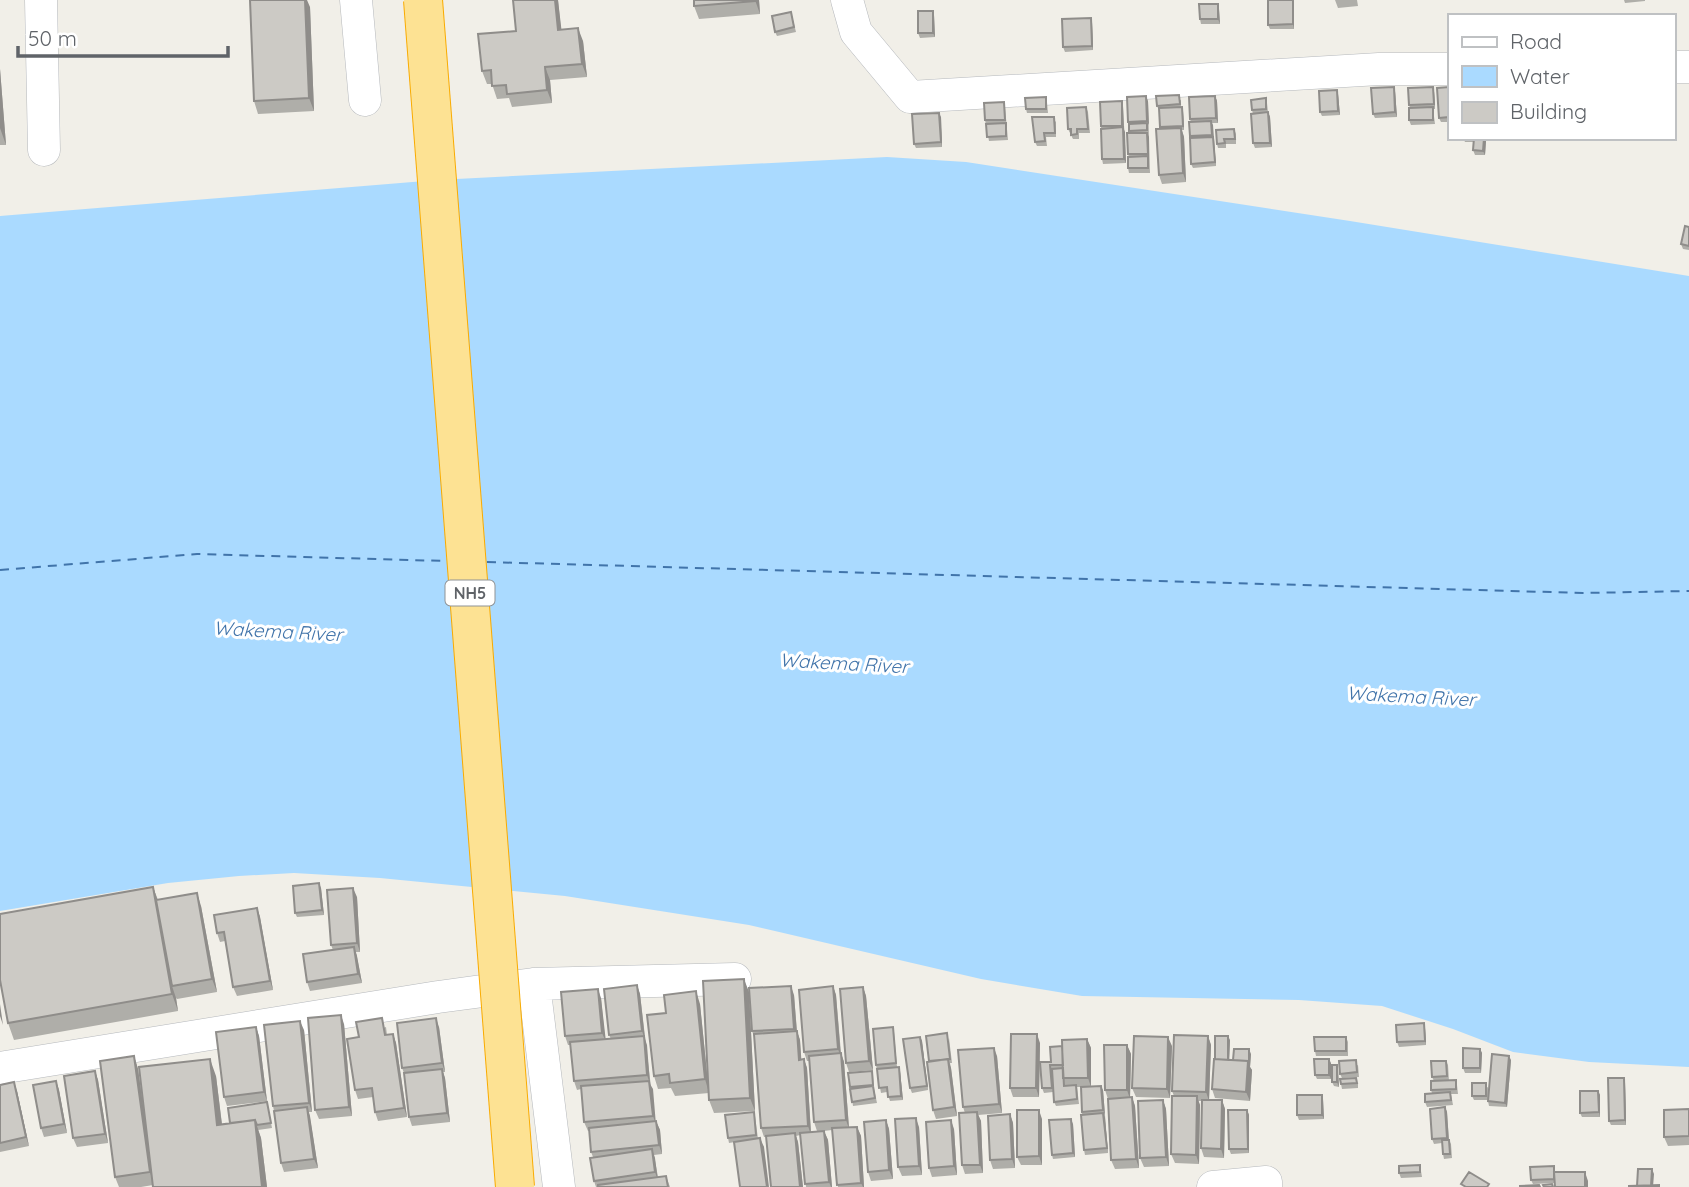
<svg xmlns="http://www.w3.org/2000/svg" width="1689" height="1187" font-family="Quicksand,sans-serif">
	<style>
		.water { fill: #aadaff }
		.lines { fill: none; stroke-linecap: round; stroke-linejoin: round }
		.ferry { stroke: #4174aa; stroke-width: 2; stroke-dasharray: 9 7; stroke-linecap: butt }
		.minor-casing { stroke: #b5b8bc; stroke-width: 33 }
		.minor { stroke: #fff; stroke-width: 32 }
		.highway-bridge-casing { stroke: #f9ab00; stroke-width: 40; stroke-linecap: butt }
		.highway-bridge { stroke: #fde293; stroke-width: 38 }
		.wall { fill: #afaea9 }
		.shaded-wall { fill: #8f8d8a }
		.building { fill: #cccac5; stroke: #8f8d8a; stroke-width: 2 }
		.labels { text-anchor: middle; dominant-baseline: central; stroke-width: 6; stroke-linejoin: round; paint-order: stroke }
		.shield { fill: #fff; stroke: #8f9295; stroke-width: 2 }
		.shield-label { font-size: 16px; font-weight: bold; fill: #5f6368 }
		.water-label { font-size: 19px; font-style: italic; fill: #4174aa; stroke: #fff }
	</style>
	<rect width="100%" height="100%" fill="#f1efe8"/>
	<path class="water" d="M887,157l79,5 384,59 339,55v791l-100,-5 -76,-10 -60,-23 -71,-23 -83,-6 -217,-4 -101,-17 -232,-54 -184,-29 -185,-18 -86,-5 -55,3 -71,7 -168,28v-695l437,-36z"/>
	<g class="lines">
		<path class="ferry" d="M487,562l1096,31 106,-2
			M0,570l197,-16 249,7"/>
		<defs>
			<path id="minor" d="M41,0l3,150
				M356,0l9,100
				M847,0l9,32 54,65 469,-28h70
				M1673,67h16
				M534,984l25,203
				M0,1068l438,-71 96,-13 201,-5
				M1213,1187l53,-5v5"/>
		</defs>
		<use href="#minor" class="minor-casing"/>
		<use href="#minor" class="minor"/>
		<defs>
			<path id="highway-bridge" d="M423,0l92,1187"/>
		</defs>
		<use href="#highway-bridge" class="highway-bridge-casing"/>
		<use href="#highway-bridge" class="highway-bridge"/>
	</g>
	<path class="wall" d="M558,0l3,30 22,11 4,36 -37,3 2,23 -40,4 -3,-9 -12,1 -5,-15h-5l-5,-13 34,-40z
		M759,0l1,14 -61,5 -5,-13z
		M1335,0h22l1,6 -20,2z
		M1624,0h21v1l-20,2z
		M1294,2v27h-24l-2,-4z
		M310,7l4,104 -56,3 -4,-13z
		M1219,9l1,15h-19l-1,-5z
		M791,12l5,20 -19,4 -2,-4z
		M934,15l1,22 -15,1 -2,-5z
		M1092,22l1,28 -28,2 -2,-5z
		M0,69l6,76h-6z
		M1449,87v35h-8l-2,-4z
		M1337,90l1,4 2,21 -18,1 -2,-4z
		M1395,91l2,26 -22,1 -2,-4z
		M1434,91l1,18h-2l2,15 -24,1 -2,-5 1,-12 -1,-3z
		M1215,96l2,5 1,22h-6l4,43 -23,2 -2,-4v-42l-1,-3z
		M1046,97l1,5 1,11h-21l-1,-4z
		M1181,100v7l2,4 1,19h-2l2,7 2,45 -24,2 -3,-9 2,-46 -2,-19 -2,-4z
		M1148,101l2,72h-21l-1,-5 1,-11 -1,-3 2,-21 -2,-11z
		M1267,103l1,9 2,5 2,30 -17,1 -2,-5v-29l-1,-4z
		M1123,106l3,57 -23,1 -1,-5 -1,-33z
		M1005,107l3,33 -19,1 -4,-21z
		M1086,107l2,5 2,21h-11v6h-6l-5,-10z
		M941,117l1,30 -26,1 -2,-4z
		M1056,121v16h-10l1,9h-10l-2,-4z
		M1234,129l2,5v10h-10v4h-8l-1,-4z
		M1463,138h22l1,3 -1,14h-10l-2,-5v-8h-8z
		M1689,227v23l-6,-1 -2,-5z
		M153,887l5,13 43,6 16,86 -40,7 -1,-1 2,13 -164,29 -6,-17z
		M321,888l3,27 -27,2 -2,-4z
		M357,897l3,55h-4l6,31 -52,8 -3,-9 26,-32 -2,-5z
		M257,908l3,9 13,73 -36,6 -4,-9 -8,-46 -5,1 -3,-9z
		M637,985l3,9 15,127h1l4,9 2,24 -8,1 4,22 8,-1 4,11h-74l-2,-6 -1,-24 -2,-5 -2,-21h-1l-4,-9 -3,-33 -4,1 -3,-9 -3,-36h-3l-3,-9 36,-38 4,41h6l-2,-4z
		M833,986l3,9 5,58 3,9 5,65h8l4,9 3,51h-26l-6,-57 -8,1 4,9 4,47h-26l-6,-52 -4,1 2,6 5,45h-32l-5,-50h-2l-3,-9 -6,-89 -3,-8 42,-36 3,36 3,9 1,20 3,-1 3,9 4,64 6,-1 -3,-9 -5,-61h-2l-3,-9z
		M863,987l3,9 7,74 -24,2 -3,-9z
		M749,992l6,119 -41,2 -5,-13v-7l-34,3 -4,-8 -13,1 -4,-13 12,-63 34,-9 8,79z
		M1424,1023l1,5 1,17 -27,2 -2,-5z
		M344,1024l8,92 -33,3 -4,-9z
		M256,1027l3,9 8,65 -40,5 -3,-9z
		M386,1027l1,8 6,-1 3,9 11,74 -29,4 -3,-9 -2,-15 -15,2 -3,-9 4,-53z
		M439,1027l6,45h-2l2,6 5,44 -38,4 -3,-9 -5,-44 -2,-5z
		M893,1027l1,5 3,35 3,4 3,29 -13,1 -3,-9 -6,1 -5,-28z
		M304,1030l8,82h-3l9,56 -34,4 -3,-9 -7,-52 -1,-5z
		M1208,1036l3,9 -2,55h13l3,9 -1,49 -20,-1 -3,-9 1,-47h-4l2,4 -1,59 -24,-1 -4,-9 3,-58 -2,-5z
		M920,1037l2,4 6,49 -16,3 -2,-5z
		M1346,1037l2,5v14h-32l-1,-5z
		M949,1038l3,25h-2l1,5 6,48 -21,3 -3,-9z
		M1087,1039l4,9v38l12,4 5,63 -23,2 -1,-5 -2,-38 5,-25h-10l2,17 -23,2 -2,-4 -2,-32 1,22 -9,1 -2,-5 9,-26 11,-16z
		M1230,1040l-1,20h4l18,-6 -1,13 2,3 -2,31 -35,-3 -3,-9 3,-30z
		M1040,1043l-1,54h-26l-3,-9z
		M1127,1045l4,9 -1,43h2l3,9 4,62 -24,1 -4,-9 -3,-61 -3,-9z
		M1172,1046l-2,52 -34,-1 -4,-9z
		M1480,1049l2,4 -1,20h-16l-2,-5z
		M134,1056l4,13 7,46 71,-39 6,48 8,-1 37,-21 5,26 -14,2 3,8 6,49h-114v-2l-12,2h-22l-4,-10z
		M997,1056l5,57 -24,2 3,6 2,52 -18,1 -3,-9 3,-52 -2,-6z
		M1511,1060l-4,47 -18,-1 -1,-5z
		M1446,1061l2,4 1,16 8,4 1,9h-7l2,11 -26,2 -2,-5 7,-9 -1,-3 3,-9 -2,-4z
		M1331,1063v16h-14l-2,-4z
		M1358,1065l1,12 -17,1 -2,-4z
		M1338,1069l1,18 -5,-1 -2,-4z
		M95,1071l3,9 10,63 -31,4 -4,-9z
		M872,1071l1,4 1,14 3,14 -24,3 -3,-19z
		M56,1081l3,9 8,43 -23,4 -3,-9z
		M1625,1082l1,43h-15l-2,-4z
		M1358,1083v5l-16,1 -1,-5z
		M0,1085l17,6 12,55 -29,6z
		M1488,1087v13h-14l-2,-4z
		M1598,1091l2,4v22h-18l-2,-4z
		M1323,1099l1,20 -25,1 -2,-5z
		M1163,1100l3,9 3,57 -25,1 -4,-9z
		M1445,1107l2,5 2,28 2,4 1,14 -8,1 -1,-5 -1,-11 -8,1 -2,-5z
		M1689,1109v36l-21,1 -4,-9z
		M1247,1110l2,5v38l-18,1 -2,-5z
		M754,1112l1,4 3,23 6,8 -29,-5 -6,1 -1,-5z
		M1010,1114l3,9 2,45 -22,1 -3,-9z
		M1042,1119v46h-21l-4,-8z
		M886,1120l3,9 4,50 -22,2 -3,-9z
		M1073,1124l2,33 -22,2 -1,-4z
		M919,1127l3,48 -20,1 -4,-9z
		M954,1129l3,46 -25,2 -3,-9z
		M1420,1165l2,12 -21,1 -2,-5z
		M1555,1170v2l33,9v6l-33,-4 -22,1 -2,-4z"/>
	<path class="shaded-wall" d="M305,0h2l3,7 4,104 -5,-13z
		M555,0h3l5,43 -5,-13z
		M755,0h4l1,14z
		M1293,0l1,2v27l-1,-5z
		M1218,4l1,5 1,15 -2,-5z
		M933,11l1,4 1,22 -2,-4z
		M1091,18l1,4 1,28 -1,-4z
		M578,28l5,13 4,36 -5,-13z
		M545,67l5,13 2,23 -5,-13z
		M0,69l6,76 -6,-17z
		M1394,87l1,4 2,26 -2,-5z
		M1433,87l1,4 1,18 -1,-5z
		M1337,90l1,4 2,21 -2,-4z
		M1146,96l2,5 1,24 -2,-4z
		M1215,96l2,5 1,22 -2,-5z
		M1122,101l1,5 1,24 -2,-4z
		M1182,107l1,4 1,19 -1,-4z
		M1268,112l2,5 2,30 -2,-4z
		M939,113l2,4 1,30 -1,-5z
		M1211,121l2,4 3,41 -1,-4z
		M1123,127l2,5 1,31 -2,-4z
		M1181,128l3,9 2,45 -3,-9z
		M1147,133l2,4v21l-1,-4z
		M1484,138l2,3 -1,14 -2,-4z
		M319,883l2,5 3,27 -2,-5z
		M153,887l6,17 13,82 4,12 2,13 -6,-17z
		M353,888l4,9 3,55 -3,-9z
		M197,893l4,13 16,86 -5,-13z
		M257,908l3,9 13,73 -3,-9z
		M354,947l3,9 5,27 -4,-9z
		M744,979l5,13 6,119 -5,-13z
		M637,985l3,9 5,45 2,6 3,39 3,5 3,36 -3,-9 -4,-35 -2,-6 -3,-38 -2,-6z
		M791,986l3,9 3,39v-3l3,9 2,29 -3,-9 -2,-23 -3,-8z
		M833,986l3,9 5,63 -3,-9z
		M863,987l3,9 7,74 -4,-9z
		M598,989l3,9 5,44 -4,-9z
		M696,991l4,13 9,89 -4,-14z
		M0,1004l3,21 -3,-9z
		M341,1015l3,9 8,92 -3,-9z
		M436,1018l3,9 6,45 -3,-9z
		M300,1021l4,9 8,82 -3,-9z
		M1424,1023l1,5 1,17 -1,-4z
		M256,1027l3,9 8,65 -3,-9z
		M393,1034l3,9 11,74 -3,-9z
		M1037,1034l3,9 -1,54 -3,-9z
		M1208,1036l3,9 -2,56 -3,-9z
		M1228,1036l2,4 -1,25 -1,-5z
		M920,1037l2,4 6,49 -1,-4z
		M1168,1037l4,9 -2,52 -3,-9z
		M1087,1039l4,9v39l-3,-9z
		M1127,1045l4,9 -1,45 -3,-9z
		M994,1048l3,8 5,57 -3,-9z
		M1249,1049l2,5 -1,13 2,3 -2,31 -4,-9z
		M1480,1049l2,4 -1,20 -1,-5z
		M841,1053l3,9 5,67 -3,-9z
		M134,1056l4,13 16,116 -4,-13z
		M1509,1056l2,4 -4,47 -2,-4z
		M210,1059l6,17 8,66 -7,-17z
		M804,1059l3,9 4,67 -3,-9z
		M948,1059l3,9 6,48 -3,-9z
		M1329,1059l2,4v16l-2,-4z
		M1337,1065l1,4 1,18 -2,-5z
		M899,1067l1,4 3,29 -2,-4z
		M442,1069l3,9 5,44 -3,-9z
		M95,1071l3,9 10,63 -3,-9z
		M1624,1078l1,4 1,43 -1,-5z
		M56,1081l3,9 8,43 -3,-9z
		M14,1082l3,9 12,55 -3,-9z
		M1101,1086l2,4 2,25 -2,-5z
		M1598,1091l2,4v22l-1,-5z
		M1322,1095l1,4 1,20 -2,-4z
		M1197,1096l3,9 -1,59 -3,-9z
		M1132,1097l3,9 4,62 -3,-9z
		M1163,1100l3,9 3,57 -3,-9z
		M1222,1100l3,9 -1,49 -3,-9z
		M307,1107l3,9 8,52 -4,-9z
		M1445,1107l2,5 2,31 -2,-5z
		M1039,1110l3,9v46l-3,-9z
		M1247,1110l2,5v38l-1,-4z
		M977,1112l4,9 2,52 -3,-8z
		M1103,1113l2,5 3,35 -1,-5z
		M1010,1114l3,9 2,45 -3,-9z
		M916,1118l3,9 3,48 -3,-9z
		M1071,1119l2,5 2,33 -2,-4z
		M255,1120l6,18 6,49h-5z
		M886,1120l3,9 4,50 -4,-9z
		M951,1120l3,9 3,46 -3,-9z
		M656,1121l4,9 2,24 -3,-9z
		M857,1127l4,9 3,51h-1l-2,-4z
		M824,1131l4,9 4,47h-1l-2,-5z
		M795,1133l3,9 5,45h-3z
		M760,1138l4,9 5,40h-2z
		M652,1149l3,9 3,23 -3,-9z
		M1652,1169l2,5 -1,13h-2z
		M1585,1172l3,9v6h-3z"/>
	<path class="building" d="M250,0h55l4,98 -55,3z
		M513,0h42l3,30 20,-2 4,36 -37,3 2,23 -40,4 -1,-9 -14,1 -1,-16 -9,1 -4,-37 38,-3z
		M694,0h61v1l-61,5z
		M1268,0h25v24l-25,1z
		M1199,4h19v15h-18z
		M918,11h15v22h-15z
		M791,12l3,15 -19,5 -3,-16z
		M1091,18l1,28 -29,1 -1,-28z
		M1394,87l1,25 -22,2 -2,-26z
		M1433,87l1,17 -25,1 -1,-17z
		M1449,87v30l-10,1 -2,-30z
		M1337,90l1,21 -18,1 -1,-21z
		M1179,95l1,9 -23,2 -1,-10z
		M1146,96l1,25 -19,1 -1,-25z
		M1215,96l1,22 -26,1 -1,-22z
		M1046,97v12h-20l-1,-11z
		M1266,98v11l-14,1 -1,-10z
		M1122,101v25h-21l-1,-24z
		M1004,102l1,18h-20l-1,-17z
		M1086,107l2,22h-11v5l-6,1v-6h-3l-1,-21z
		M1182,107l1,19 -23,1 -1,-19z
		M1433,107v13h-24v-12z
		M1268,112l2,31h-17l-2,-29z
		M939,113l2,29 -27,2 -2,-30z
		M1032,117h22l1,16h-11l1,8 -10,1z
		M1211,121l1,14 -22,1 -1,-14z
		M1006,123v13l-19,1 -1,-13z
		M1147,123v7l-18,1v-7z
		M1123,127l1,32h-22l-1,-30z
		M1181,128l2,45 -24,2 -3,-46z
		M1234,129l1,10h-11l1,4 -8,1 -1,-14z
		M1127,133h20l1,21h-20z
		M1213,137l2,25 -24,2 -1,-26z
		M1474,138h10l-1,13 -10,-1z
		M1148,156v12h-20v-11z
		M1685,226l4,1v19l-8,-2z
		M319,883l3,27 -27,3 -2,-27z
		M153,887l19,107 -164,29 -8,-43v-66z
		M353,888l4,55 -26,2 -4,-55z
		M197,893l15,86 -40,7 -16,-86z
		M257,908l13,73 -37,6 -9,-55 -7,1 -3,-18z
		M354,947l4,27 -51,8 -4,-28z
		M744,979l6,119 -41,2 -6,-119z
		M637,985l5,46 -33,4 -5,-46z
		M791,986l3,43 -42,2 -3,-43z
		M833,986l5,63 -34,3 -5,-62z
		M863,987l6,74 -23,2 -6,-74z
		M598,989l4,44 -37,3 -4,-44z
		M696,991l9,88 -35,4 -1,-9 -15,2 -7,-61 19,-2 -2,-18z
		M341,1015l8,92 -34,3 -7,-92z
		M382,1018l3,17 8,-1 11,74 -29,4 -3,-24 -17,2 -8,-51 12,-2 -3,-15z
		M436,1018l6,45 -40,5 -5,-45z
		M300,1021l9,82 -36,3 -9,-81z
		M1424,1023l1,18 -28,1 -1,-17z
		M256,1027l8,65 -40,5 -8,-65z
		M893,1027l3,36 -20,2 -3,-36z
		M797,1031l2,29 5,-1 4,67 -47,2 -7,-94z
		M947,1033l3,26 -21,2 -3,-25z
		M1011,1034h26l-1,54h-26z
		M1174,1035l34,1 -2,56 -34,-1z
		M644,1036l3,39 -73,6 -4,-39z
		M1134,1036l34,1 -1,52 -35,-1z
		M1215,1036h13v24l-13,-1z
		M920,1037l7,49 -17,2 -7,-49z
		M1314,1037h32v14h-31z
		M1087,1039l1,39h-25l-1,-38z
		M1104,1045h23v45h-22z
		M1062,1046l1,19h-13l2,23h-10l-2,-26h11l-1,-15z
		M994,1048l5,56 -36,3 -5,-57z
		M1463,1048l17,1v19h-17z
		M1234,1049h15v15l-1,-3 -15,-1z
		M841,1053l5,67 -32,2 -5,-66z
		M1492,1054l17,2 -4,47 -17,-2z
		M134,1056l16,116 -35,5 -15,-116z
		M210,1059l7,66 38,-5 7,67h-109l-14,-120z
		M948,1059l6,48 -21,3 -6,-48z
		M1214,1059l34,2 -2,31 -34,-3z
		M1314,1059h15v16h-14z
		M1356,1060l1,12 -17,2 -1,-13z
		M1431,1061h15l1,15 -15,1z
		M1332,1065h5v17h-5z
		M899,1067l2,29 -13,1 -1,-10 -8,1 -2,-19z
		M1063,1068l1,18 12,-1 1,14 -23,3 -2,-33z
		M442,1069l5,44 -38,4 -5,-44z
		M95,1071l10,63 -32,4 -9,-62z
		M872,1071l1,14 -23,2 -2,-14z
		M1356,1078l1,5 -16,1 -1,-5z
		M1608,1078h16l1,42 -16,1z
		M1456,1080v9l-25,1v-9z
		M56,1081l8,43 -23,4 -8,-43z
		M649,1081l4,35 -69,6 -3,-36z
		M14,1082l12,55 -26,6v-58z
		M1472,1083h14v13h-14z
		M873,1086l2,12 -23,4 -2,-13z
		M1101,1086l2,24 -21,2 -1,-25z
		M1580,1091h18l1,21 -19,1z
		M1450,1092l1,8 -26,2v-8z
		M1297,1095h25v20h-25z
		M1172,1096h25l-1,59 -25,-1z
		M1132,1097l4,62 -25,1 -3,-61z
		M1163,1100l3,57 -26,1 -2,-57z
		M1202,1100h20l-1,49 -20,-1z
		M267,1102l4,21 -14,2 -2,-5 -25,3 -2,-15z
		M307,1107l7,52 -33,4 -7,-52z
		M1445,1107l2,31 -15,1 -2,-30z
		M1689,1109v27l-25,1v-27z
		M1017,1110h22v46l-22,1z
		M1228,1110h19l1,39h-19z
		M754,1112l2,23 -28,3 -3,-23z
		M977,1112l3,53h-18l-3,-52z
		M1103,1113l4,35 -23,2 -3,-35z
		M1010,1114l2,45 -22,1 -2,-44z
		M916,1118l3,48 -21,1 -3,-48z
		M1071,1119l2,34 -21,2 -3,-35z
		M886,1120l3,50 -21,2 -4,-50z
		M951,1120l3,46 -25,2 -3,-46z
		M656,1121l3,24 -68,7 -2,-24z
		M857,1127l4,56 -24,2 -5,-57z
		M824,1131l5,51 -24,2 -5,-51z
		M795,1133l5,54h-29l-5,-51z
		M760,1138l7,49h-27l-6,-45z
		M1442,1140h7l1,14h-7z
		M652,1149l3,23 -61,9 -4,-23z
		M1420,1165v7l-21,1v-7z
		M1554,1166v13l-23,1 -1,-13z
		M1638,1169h14l-1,17h-14z
		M1469,1172l20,12 -2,3h-21l-5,-3z
		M1554,1172h31v15h-30z
		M666,1176l2,11h-70v-2z
		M1552,1184l1,3h-9l-1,-2z
		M1539,1185l1,2h-20v-1z
		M1659,1185v2h-30v-1z"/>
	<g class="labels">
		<rect class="shield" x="445.5" y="580.5" width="49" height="25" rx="5"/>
		<g class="shield-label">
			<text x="470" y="593">NH5</text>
		</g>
		<g class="water-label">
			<text transform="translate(278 631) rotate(3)">Wakema River</text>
			<text transform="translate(844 663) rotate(3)">Wakema River</text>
			<text transform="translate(1411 696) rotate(3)">Wakema River</text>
		</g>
	</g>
	<rect x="1448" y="14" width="228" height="126" fill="#ffffff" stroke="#bfc1c3" stroke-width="2"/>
	<rect x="1462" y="37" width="35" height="10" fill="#ffffff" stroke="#bfc1c3" stroke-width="2"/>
	<text x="1510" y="49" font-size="21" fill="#5f6368">Road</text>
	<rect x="1462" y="66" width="35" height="21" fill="#aadaff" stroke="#bfc1c3" stroke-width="2"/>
	<text x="1510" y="84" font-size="21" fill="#5f6368">Water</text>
	<rect x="1462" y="102" width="35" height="21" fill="#cccac5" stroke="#bfc1c3" stroke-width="2"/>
	<text x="1510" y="119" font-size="21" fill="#5f6368">Building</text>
	<path d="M18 46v10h210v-10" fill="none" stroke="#5f6368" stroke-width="3.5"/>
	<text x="28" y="46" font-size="21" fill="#5f6368" stroke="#ffffff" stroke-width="5" paint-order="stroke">50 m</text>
</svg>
